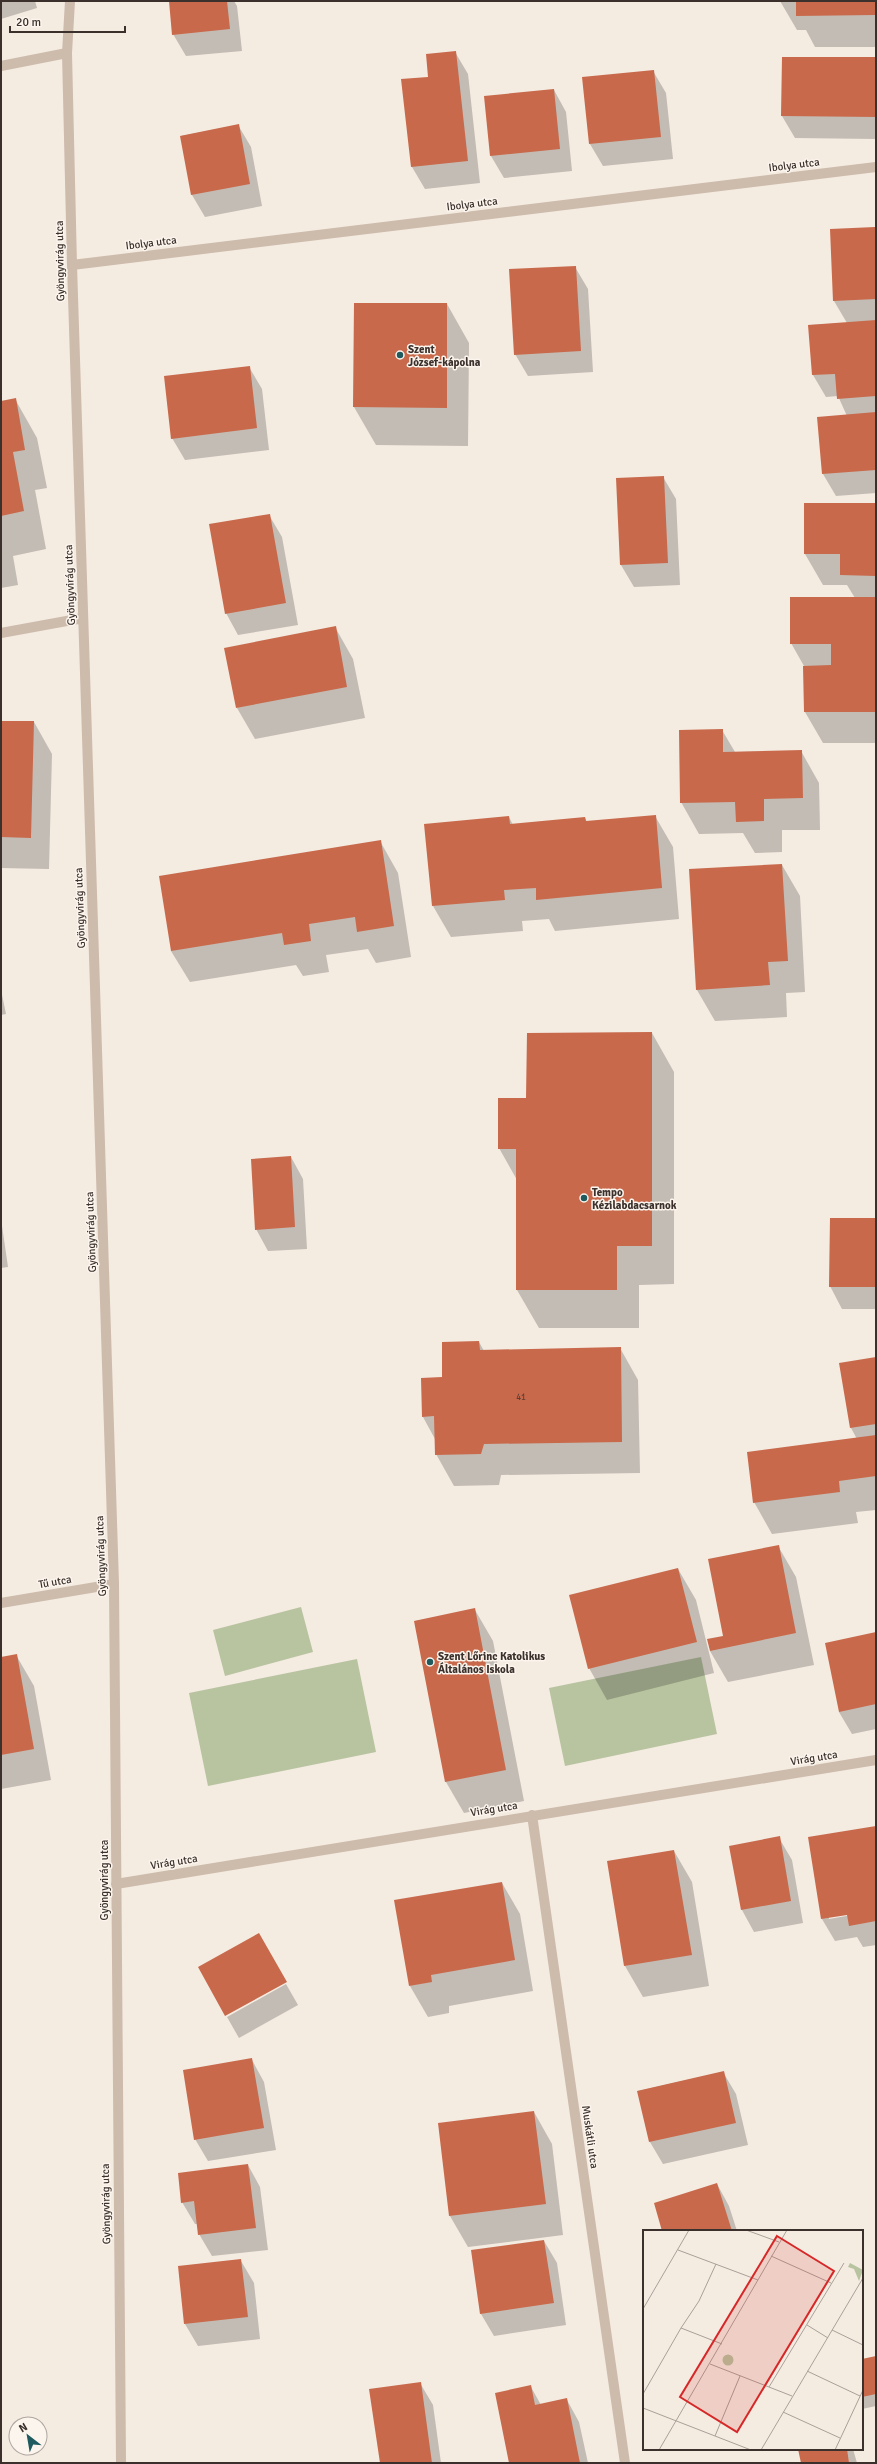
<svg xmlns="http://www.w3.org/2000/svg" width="877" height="2464" font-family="Signika,sans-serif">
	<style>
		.garden { fill: #b8c4a0 }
		.shadow { fill: #0003; fill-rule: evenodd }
		.building { fill: #c8694b }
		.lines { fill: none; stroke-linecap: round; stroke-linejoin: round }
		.street { stroke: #cdbbac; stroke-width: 10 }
		.poi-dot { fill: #1f5a5e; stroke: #fbf5ee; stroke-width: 1.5 }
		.labels { text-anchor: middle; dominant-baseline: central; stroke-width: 3; stroke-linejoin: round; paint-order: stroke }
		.number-label { font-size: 9px; fill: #5e3e33 }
		.street-label { font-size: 11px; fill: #3b302b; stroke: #fbf5ee }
		.poi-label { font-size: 11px; font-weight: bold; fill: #3b302b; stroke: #fbf5ee; text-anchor: start }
		.inset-road { fill: none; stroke: #aaa098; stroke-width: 1 }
		.view { fill: #d62828; fill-opacity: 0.15; stroke: #d62828; stroke-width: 2 }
		.inset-edge { fill: none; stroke: #3b302b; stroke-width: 2 }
	</style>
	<rect width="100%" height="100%" fill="#f4ebe1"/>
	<path class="garden" d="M301,1607l12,45 -88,24 -12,-46z
		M701,1657l16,77 -152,32 -16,-78z
		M357,1659l19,93 -168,34 -19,-93z"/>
	<path class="shadow" d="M1,1h34l2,7 -36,11z
		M170,1h64l3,5 5,45 -56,5 -13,-22z
		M780,1h96v46h-61l-9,-17h-9z
		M455,52l13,22 12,109 -55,6 -13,-22 17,-89z
		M783,58h93v81l-81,-1 -13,-22z
		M653,71l13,22 7,66 -70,7 -13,-22z
		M554,90l12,22 6,59 -68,7 -13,-22 -6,-59z
		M238,125l13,22 11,59 -57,11 -13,-22 -11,-59z
		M875,228l1,265 -40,3 -13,-22 24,-58 -9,-20 -12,1 -13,-22 -4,-50 38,-2 -13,-22 -3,-71z
		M575,267l13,22 5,83 -65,4 -13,-22z
		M447,304l22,39 -1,103 -92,-1 -22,-38z
		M249,367l13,22 7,61 -84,10 -13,-22z
		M15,399l22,39 10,50 -12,2 11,59 -33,7 5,29 -17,3v-186z
		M663,477l13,22 4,86 -46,2 -13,-22 -4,-86z
		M876,504v239h-53l-18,-31 -1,-46 -13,-23 64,-45 -8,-13h-24l-18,-31z
		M269,515l13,22 16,88 -60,10 -12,-22z
		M335,627l18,32 12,59 -110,21 -18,-31z
		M1,722h33l18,32 -3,115 -48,-1z
		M722,730l13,22 66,-1 18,32 1,47h-38v22l-27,1 -12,-20 -44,1 -18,-32z
		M655,816l18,31 6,72 -124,12 -6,-12 -27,2 1,10 -72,6 -18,-31 76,-89 4,8 72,-7 2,4z
		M380,841l18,32 13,84 -35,6 -8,-14 -42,6 3,17 -26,4 -7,-11 -106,17 -19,-31z
		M782,865l18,31 5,96 -19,1 1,24 -72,4 -18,-31z
		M1,990l5,24 -5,1z
		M652,1033l22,39v212l-35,1v43h-100l-22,-38v-110l-18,-32 28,-49z
		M291,1157l12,22 4,70 -39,2 -12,-22z
		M1,1219l7,48 -7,1z
		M876,1219v90h-34l-12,-23z
		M479,1342l5,9 136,-3 18,32 2,93 -139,2 -2,10 -45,1 -18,-32 -1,-15 -12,-22 20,-39z
		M876,1358v152l-20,2 2,11 -86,11 -18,-32 103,-63 -6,-11 -10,-64z
		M778,1546l18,31 18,88 -86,17 -18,-31 15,-14z
		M678,1569l18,31 18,73 -107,27 -18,-32z
		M475,1610l18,31 31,160 -60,12 -18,-31 -31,-161z
		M876,1633v96l-24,5 -13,-22z
		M16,1655l18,31 17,94 -50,9v-131z
		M876,1827v118l-13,2 -6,-10 -22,4 -13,-22 -13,-81zM852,1913v2l-23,4v-2z
		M779,1838l13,22 11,63 -49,9 -12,-22z
		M674,1851l18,31 17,104 -66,11 -18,-31 -17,-104z
		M502,1883l18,31 13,77 -84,15v7l-21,4 -18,-31z
		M286,1984l12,21 -59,33 -12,-21z
		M252,2060l12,22 12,68 -68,11 -13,-22z
		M723,2072l13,22 12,51 -85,19 -13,-22 -12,-51z
		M534,2112l18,32 11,91 -95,12 -18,-31z
		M248,2165l12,22 8,63 -56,6 -13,-22 -1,-10h-3l-13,-22z
		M717,2184l12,22 8,25h-74z
		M544,2241l13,22 9,62 -72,11 -13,-22 -9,-63z
		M241,2261l13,22 6,56 -62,7 -13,-22z
		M876,2357v49l-14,3v-49z
		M420,2383l13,22 8,58h-60z
		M531,2387l10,18 26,-5 12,22 9,41h-78z
		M799,2449h54l4,14h-55z"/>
	<path class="building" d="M169,1h58l3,28 -58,6z
		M796,1h79v14l-79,1z
		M456,51l12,110 -57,6 -10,-88 27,-2 -2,-23z
		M782,57h94v60l-95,-1z
		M654,70l7,67 -72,7 -7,-67z
		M554,89l6,60 -70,7 -6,-60z
		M239,124l11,60 -59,11 -11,-59z
		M875,227l1,72 -43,2 -3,-72z
		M576,266l5,85 -67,4 -5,-86z
		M354,303h93v105l-94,-1z
		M876,320v76l-39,3 -2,-25 -23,1 -4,-50z
		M250,366l7,62 -86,11 -7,-63z
		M16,398l9,52 -12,2 11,59 -23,5v-115z
		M876,412v58l-54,4 -5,-57z
		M664,476l4,87 -48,2 -4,-87z
		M804,503h72v73l-36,-1v-21h-36z
		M270,514l16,89 -61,11 -16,-90z
		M790,597h86v115h-72l-1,-46 28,-1v-21h-41z
		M336,626l11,61 -111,21 -12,-60z
		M1,721h33l-3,117 -30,-1z
		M723,729v23l79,-2 1,48 -39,1v22l-28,1 -1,-20 -55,1 -1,-73z
		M656,815l6,73 -126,12v-12l-32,2 1,10 -73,6 -8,-82 85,-8 1,8 75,-7 1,4z
		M381,840l13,86 -37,6 -2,-15 -46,7 2,17 -27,4 -2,-12 -111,18 -12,-75z
		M782,864l6,97 -20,1 2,23 -74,5 -7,-121z
		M652,1032v214h-35v44h-101v-141h-18v-51h28l1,-65z
		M291,1156l4,71 -40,3 -4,-71z
		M830,1218h46v69h-47z
		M479,1341l1,9 141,-3 1,95 -138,2 -3,10 -46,1 -1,-39 -12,1 -1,-39 21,-1v-35z
		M876,1357v67l-26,4 -11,-65z
		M876,1435v41l-37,5 1,11 -87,11 -6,-51z
		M779,1545l17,88 -86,18 -3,-12 16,-3 -15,-77z
		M678,1568l19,74 -109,27 -19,-74z
		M475,1608l31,162 -61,12 -31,-161z
		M876,1632v72l-37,8 -14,-69z
		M17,1654l17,95 -33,6v-98z
		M876,1826v95l-27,5 -2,-11 -26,4 -13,-82z
		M780,1836l11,65 -50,9 -12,-64z
		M674,1850l18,105 -68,11 -17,-105z
		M502,1882l13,78 -84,15 1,7 -23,4 -15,-86z
		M259,1933l28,49 -62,34 -27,-49z
		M252,2058l12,70 -70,12 -11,-70z
		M724,2071l12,52 -87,19 -12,-51z
		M534,2111l12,93 -97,12 -11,-93z
		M248,2164l8,64 -58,7 -4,-34 -13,2 -3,-30z
		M717,2183l15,48h-70l-8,-28z
		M544,2240l10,63 -74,11 -9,-64z
		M241,2259l7,58 -64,7 -6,-58z
		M876,2356v38l-14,3v-38z
		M421,2382l11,81h-52l-11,-74z
		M531,2385l4,20 32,-7 13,65h-71l-14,-70z
		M798,2449h49l2,14h-48z"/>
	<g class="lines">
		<path class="street" d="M70,1l-3,52 5,212 42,1319 7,879
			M1,66l66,-13
			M72,265l804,-98
			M1,633l82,-15
			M1,1603l113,-19
			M532,1815l93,648
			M116,1884l760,-124"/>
	</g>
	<g class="poi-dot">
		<circle cx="400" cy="355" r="4"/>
		<circle cx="584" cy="1198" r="4"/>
		<circle cx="430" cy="1662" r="4"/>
	</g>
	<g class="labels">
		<g class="number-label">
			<text x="521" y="1397">41</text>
		</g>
		<g class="street-label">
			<text transform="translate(794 165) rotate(-7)">Ibolya utca</text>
			<text transform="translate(472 204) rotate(-7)">Ibolya utca</text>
			<text transform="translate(151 243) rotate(-7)">Ibolya utca</text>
			<text transform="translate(60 261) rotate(-91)">Gyöngyvirág utca</text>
			<text transform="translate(70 585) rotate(-92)">Gyöngyvirág utca</text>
			<text transform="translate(80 908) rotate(-92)">Gyöngyvirág utca</text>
			<text transform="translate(91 1232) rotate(-92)">Gyöngyvirág utca</text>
			<text transform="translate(101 1556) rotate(-92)">Gyöngyvirág utca</text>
			<text transform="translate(55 1582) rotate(-10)">Tű utca</text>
			<text transform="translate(814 1758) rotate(-9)">Virág utca</text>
			<text transform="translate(494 1809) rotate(-9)">Virág utca</text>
			<text transform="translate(174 1862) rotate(-9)">Virág utca</text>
			<text transform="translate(104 1880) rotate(-90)">Gyöngyvirág utca</text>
			<text transform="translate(590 2137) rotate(82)">Muskátli utca</text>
			<text transform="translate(106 2204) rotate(-91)">Gyöngyvirág utca</text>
		</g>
		<g class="poi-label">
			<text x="408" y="349">Szent<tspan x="408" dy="13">József-kápolna</tspan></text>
			<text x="592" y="1192">Tempo<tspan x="592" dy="13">Kézilabdacsarnok</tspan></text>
			<text x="438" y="1656">Szent Lőrinc Katolikus<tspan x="438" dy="13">Általános Iskola</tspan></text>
		</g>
	</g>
	<g transform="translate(643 2230)">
		<rect width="220" height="220" fill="#f4ebe1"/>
		<path d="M207,33l13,7 -4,11 -5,-12 -6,-2z" fill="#b8c4a0"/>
		<path d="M79.5 130a5.5 5.5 0 1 1 11 0a5.5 5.5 0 1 1-11 0Z" fill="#b8c4a0"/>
		<path class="inset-road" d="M103,0l33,12M35,20l80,30M128,26l60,27M0,79l46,-79M164,95l21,13M38,98l41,16M189,100l31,15M67,134l82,32M164,141l53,25M126,157l75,-124M0,164l38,-66 18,-27 17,-37M0,178l108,42M140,182l57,26M72,206l25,-60M16,220l128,-220M118,220l102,-172M192,220l28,-60"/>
		<path class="view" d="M134,6l57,35 -97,161 -57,-35z"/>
		<rect width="220" height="220" class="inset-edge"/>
	</g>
	<rect width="877" height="2464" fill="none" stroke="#3b302b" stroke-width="4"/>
	<g transform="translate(28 2436) rotate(329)"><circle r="19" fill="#fbf5ee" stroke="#aea6a0"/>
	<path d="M0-3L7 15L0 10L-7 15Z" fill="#1f5a5e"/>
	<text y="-6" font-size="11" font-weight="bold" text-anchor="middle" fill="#3b302b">N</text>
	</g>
	<path d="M10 26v6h115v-6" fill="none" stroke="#3b302b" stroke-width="2"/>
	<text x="16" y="26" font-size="12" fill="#3b302b" stroke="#fbf5ee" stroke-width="3" paint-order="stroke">20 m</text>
</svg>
